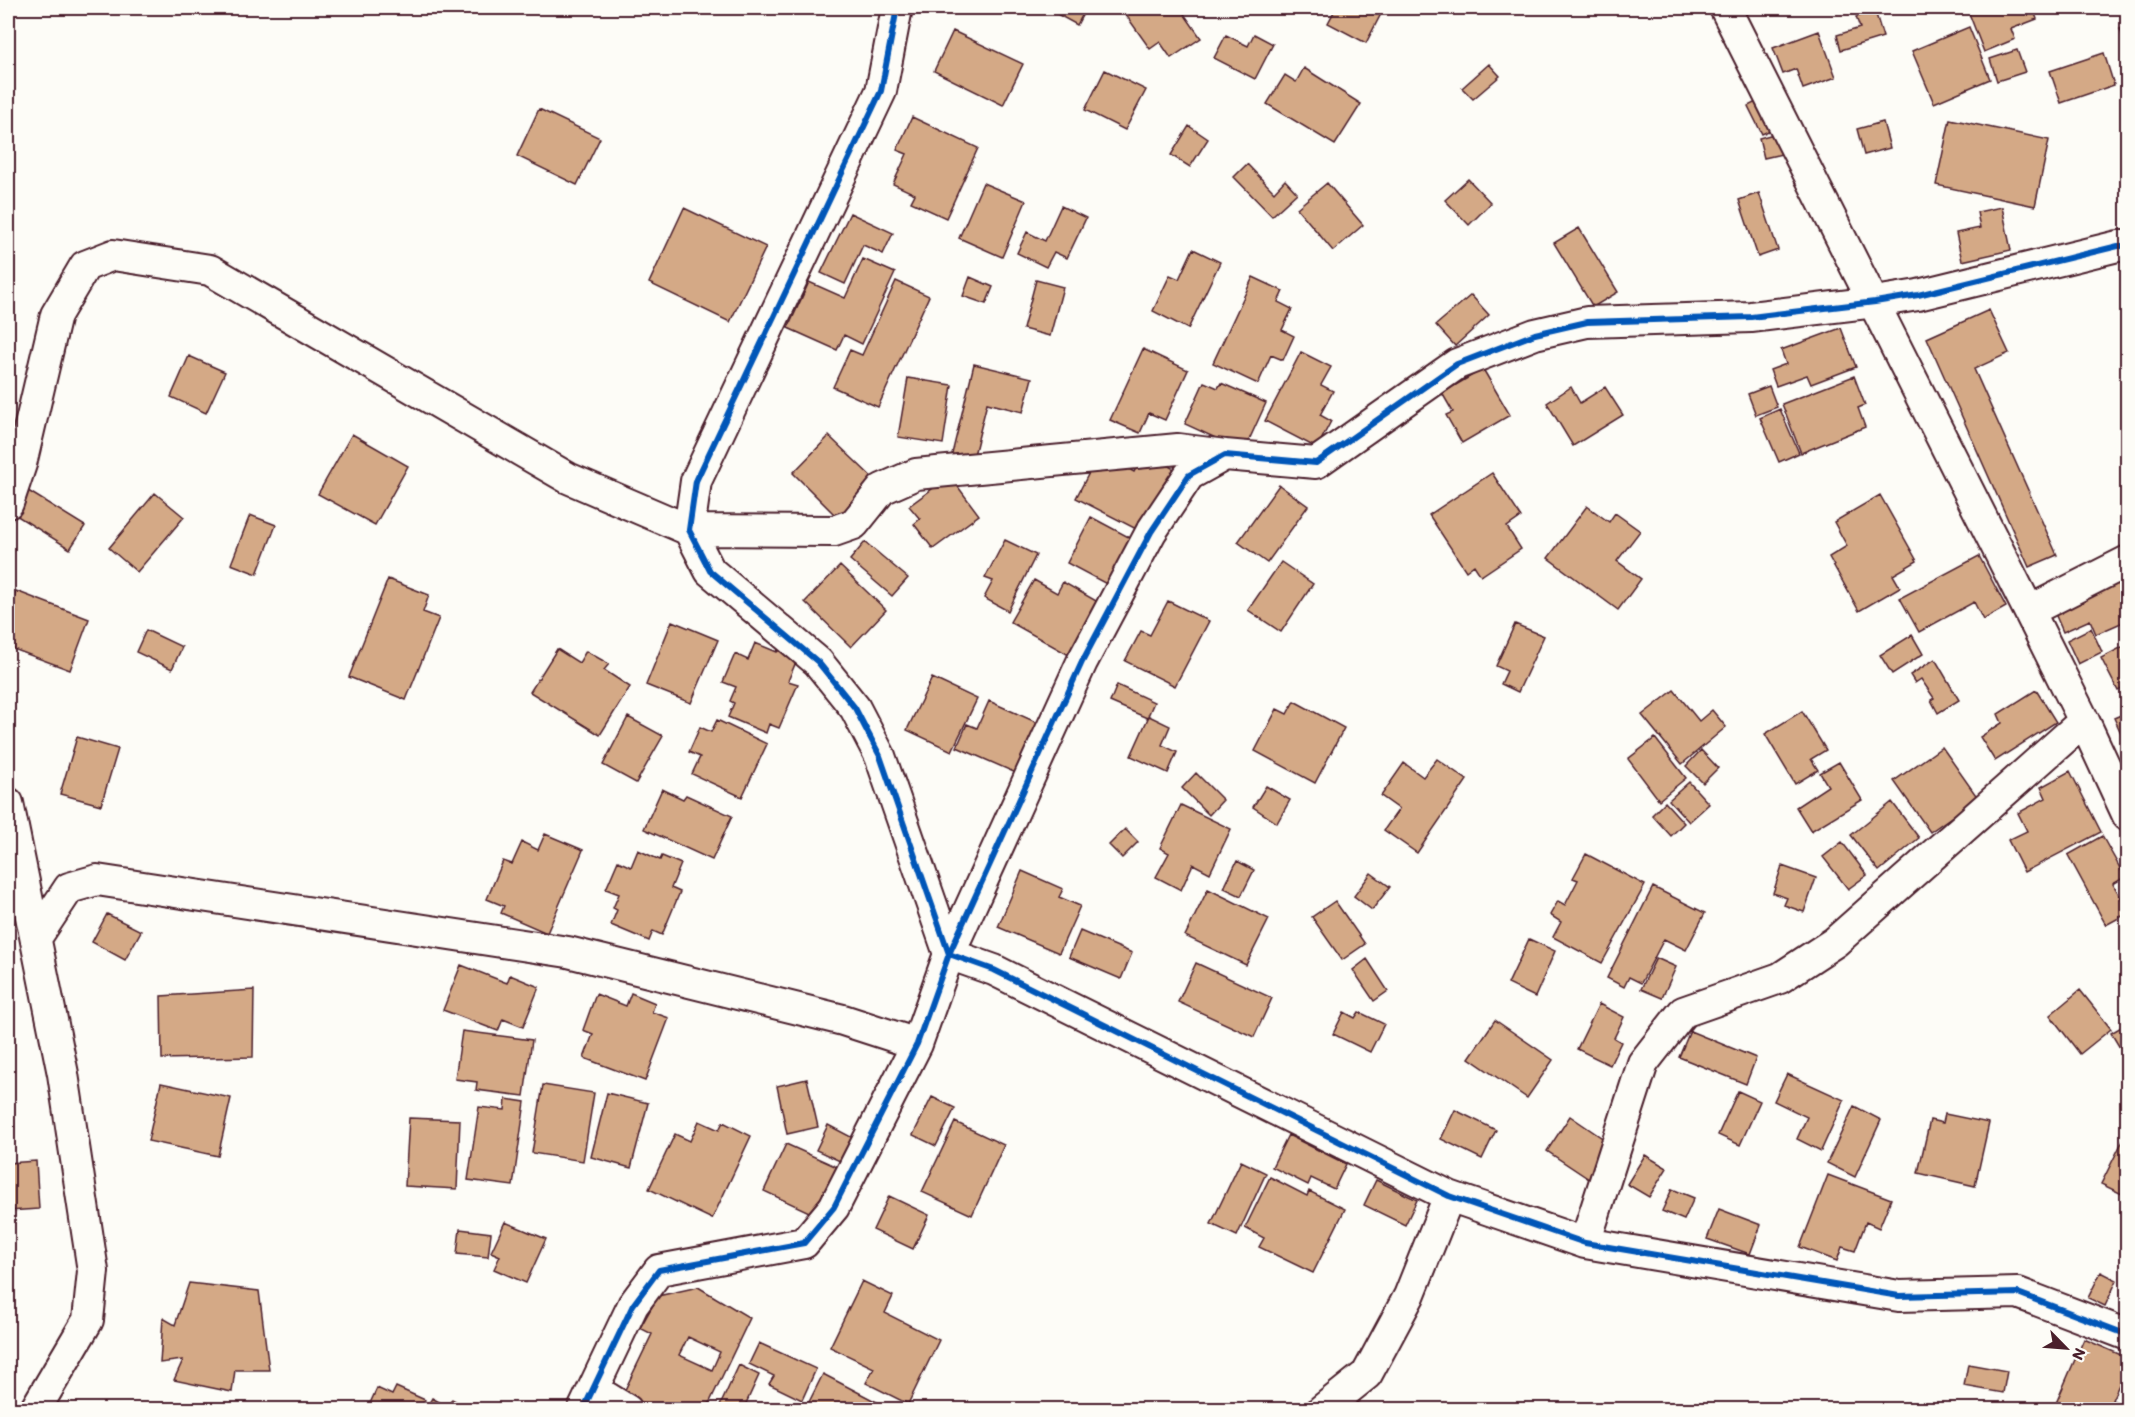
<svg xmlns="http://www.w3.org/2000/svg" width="2135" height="1417" font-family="Itim,sans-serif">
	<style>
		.building { fill: #d4a986; stroke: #4a1f2b; stroke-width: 1.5; fill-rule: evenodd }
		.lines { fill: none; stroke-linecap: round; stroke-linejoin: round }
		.street-casing { stroke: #4a1f2b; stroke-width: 34 }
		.street { stroke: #fdfcf7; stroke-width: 30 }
		.cycleway-casing { stroke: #fdfcf7; stroke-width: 10 }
		.cycleway { stroke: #0057b8; stroke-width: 6 }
	</style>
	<rect width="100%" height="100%" fill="#fdfcf7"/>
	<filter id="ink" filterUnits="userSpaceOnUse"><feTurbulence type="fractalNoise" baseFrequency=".0167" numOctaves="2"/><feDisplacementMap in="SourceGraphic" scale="12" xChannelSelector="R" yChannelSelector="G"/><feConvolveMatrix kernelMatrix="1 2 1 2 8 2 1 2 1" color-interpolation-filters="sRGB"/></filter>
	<g filter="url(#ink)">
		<path class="building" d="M1058,8h28l-9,17 -22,-12z
			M1121,8h59l21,30 -30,20 -11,-16 -10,7z
			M1336,8l11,3 1,-3h36l-18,35 -38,-20z
			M1967,8h66l4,11 -26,10 4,10 -31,13z
			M1875,11l8,26 -42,13 -4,-15 23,-7 -4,-11z
			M2128,26v26l-8,-23z
			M1969,27l21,52 -56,24 -22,-52z
			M953,31l70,33 -20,41 -69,-34z
			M1819,31l17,46 -33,12 -7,-20 -13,5 -10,-26z
			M1254,34l19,10 -18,35 -41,-21 12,-23 22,11z
			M2017,50l8,22 -28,9 -7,-22z
			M2104,53l10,32 -53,18 -11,-32z
			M1489,64l11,12 -27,23 -11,-11z
			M1304,68l57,36 -26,41 -68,-41 18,-29 11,7z
			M1105,70l41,20 -21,40 -40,-20z
			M1762,99l15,28 -15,7 -14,-28z
			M539,109l61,29 -23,47 -60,-29z
			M912,117l66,31 -32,70 -35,-16 4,-8 -22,-10 14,-30 -10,-4z
			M1950,119l99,21 -14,66 -99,-21z
			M1883,122l7,26 -26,7 -7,-26z
			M1189,126l19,13 -18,28 -19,-12z
			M1781,132l5,21 -22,5 -5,-20z
			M1247,164l27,28 11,-12 12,13 -25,23 -38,-39z
			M1468,179l23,24 -22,22 -24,-25z
			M983,183l43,18 -24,56 -43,-19z
			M1327,183l36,42 -30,26 -36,-43z
			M1759,193l19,57 -20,7 -19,-57z
			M1061,206l25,12 -19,40 -13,-6 -8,15 -29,-14 10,-21 18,9z
			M2002,207l9,43 -49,11 -6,-28 24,-5 -3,-16z
			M684,208l82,39 -36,75 -81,-39z
			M850,213l43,20 -10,21 -20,-9 -18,39 -24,-11z
			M1579,228l39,64 -25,15 -39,-64z
			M1193,249l27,13 -32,67 -35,-18 17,-36 9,4z
			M863,259l32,14 -33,71 -18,-9 -7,15 -49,-22 21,-46 36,16z
			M970,277l23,10 -7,17 -23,-8z
			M1253,277l30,14 -5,11 14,7 -10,21 12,6 -11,24 -12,-5 -13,29 -45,-21z
			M1036,280l27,7 -13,49 -27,-7z
			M896,281l33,15 -51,111 -45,-20 17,-37 12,5z
			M1471,295l18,20 -34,31 -19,-21z
			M1989,310l20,43 -35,16 83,186 -28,12 -102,-229z
			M1841,328l15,39 -45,17 -4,-9 -31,11 -6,-16 16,-6 -5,-14z
			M1143,349l45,21 -23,50 -16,-7 -9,20 -30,-13z
			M1301,352l30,15 -10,18 12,6 -13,24 11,6 -14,27 -52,-27z
			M189,356l36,16 -19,41 -35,-16z
			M974,364l58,14 -9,34 -36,-9 -16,64 -21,-5z
			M1483,369l27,46 -48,28 -16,-28 7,-3 -11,-19z
			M1854,376l11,29 -7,3 7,19 -64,26 -19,-49z
			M908,378l44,7 -9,59 -45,-7z
			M1204,382l14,6 3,-5 45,20 -22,48 -59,-27z
			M1769,386l8,21 -21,8 -8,-21z
			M1571,387l9,16 25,-16 18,28 -50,31 -26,-43z
			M1780,409l19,44 -20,9 -19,-44z
			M352,434l56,32 -33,59 -57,-31z
			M829,436l49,47 -37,38 -48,-48z
			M1144,453l32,17 -32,63 -68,-35 16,-31 9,5 7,-14 26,14z
			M1492,473l29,44 -14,10 14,22 -40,27 -7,-11 -8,6 -37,-56z
			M950,476l29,39 -46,34 -19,-25 6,-5 -11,-13z
			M1279,485l29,21 -41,57 -29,-21z
			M25,489l60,37 -15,23 -59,-37z
			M155,493l29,24 -47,55 -28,-24z
			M1880,495l37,66 -24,14 7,12 -41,24 -30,-54 18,-11 -13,-24z
			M1587,506l22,16 6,-9 25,18 -23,30 24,18 -23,31 -70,-52z
			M250,515l26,10 -19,49 -26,-10z
			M1091,517l47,25 -24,46 -47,-25z
			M1005,540l31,15 -28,56 -24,-13 9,-17 -8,-3z
			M865,542l43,36 -16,18 -42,-36z
			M1979,556l27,51 -23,13 -9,-18 -55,30 -19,-34z
			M1281,562l32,22 -32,48 -33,-22z
			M840,566l46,44 -35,37 -46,-45z
			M388,579l41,16 -6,17 16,6 -33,82 -57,-23z
			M2124,579l4,8v33l-32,14 -6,-14 -27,12 -10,-23z
			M1034,580l23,13 6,-11 42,24 -29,53 -66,-37z
			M16,591l73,28 -19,51 -62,-23v-33z
			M1168,601l41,20 -34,65 -50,-25 16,-30 9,4z
			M672,621l46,19 -27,63 -45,-18z
			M1515,624l29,12 -26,56 -17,-8 6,-13 -11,-5z
			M2091,628l11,24 -24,12 -11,-24z
			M146,630l36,17 -10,22 -36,-17z
			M1912,635l11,19 -31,20 -12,-19z
			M755,643l22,9 2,-4 19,9 -10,24 10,3 -19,44 -10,-4 -3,9 -38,-16 6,-14 -4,-2 6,-14 -13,-5 12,-28 13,6z
			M2128,644v42l-10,5 -17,-33z
			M557,649l22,14 7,-12 23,13 -5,6 26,17 -30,48 -70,-43z
			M1935,659l24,41 -21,13 -7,-13 3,-2 -13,-19 -6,4 -5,-8z
			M932,678l45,21 -25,52 -45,-21z
			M1117,685l37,17 -7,16 -37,-16z
			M1674,690l25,31 13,-11 14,17 -44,37 -40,-49z
			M2036,690l20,32 -61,39 -15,-24 22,-14 -4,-9z
			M989,701l49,22 -22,50 -59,-26 10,-23 10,4z
			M1294,701l50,27 -29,55 -60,-32 22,-42 10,5z
			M1802,711l24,39 -15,9 7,11 -23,14 -30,-50z
			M2128,712v36l-14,-30z
			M1149,716l21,10 -8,19 15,7 -9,21 -37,-17z
			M628,717l35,19 -27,47 -33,-18z
			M717,720l50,24 -25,53 -50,-23 8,-17 -11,-5 11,-25 11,5z
			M77,737l41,12 -17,56 -41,-11z
			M1655,738l31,40 -27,22 -31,-41z
			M1942,747l36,51 -48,34 -36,-51z
			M1701,750l17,18 -15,15 -17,-17z
			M1437,759l30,21 -50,73 -33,-23 15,-21 -18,-13 23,-33 19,14z
			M1839,762l23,38 -51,31 -15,-24 32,-21 -8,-13z
			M2070,771l31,61 -77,40 -16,-32 19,-9 -9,-18 28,-15 -5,-11z
			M1196,773l27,27 -14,15 -27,-27z
			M1689,782l20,22 -20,18 -20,-22z
			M1266,786l24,14 -13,23 -24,-16z
			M662,789l21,10 3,-4 46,21 -20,44 -68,-31z
			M1665,802l19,21 -13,13 -19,-21z
			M1892,802l27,36 -40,33 -28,-36z
			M1181,805l50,24 -21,44 -17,-9 -12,26 -25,-13 13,-24 -9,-5z
			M1125,829l13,13 -16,16 -13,-13z
			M545,834l38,16 -36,83 -46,-20 3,-7 -17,-7 16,-38 9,3 10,-22 16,8z
			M2102,836l23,41 -12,7 15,26v3l-22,12 -38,-70z
			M1842,842l25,33 -19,14 -25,-32z
			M638,850l22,10 2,-4 19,8 -10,24 9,4 -18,43 -9,-4 -4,10 -38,-16 6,-15 -4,-2 6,-14 -13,-5 12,-28 13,6z
			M1586,854l59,31 -43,78 -49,-26 8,-15 -11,-7 8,-14 7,4 13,-25 -5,-2z
			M1237,861l17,9 -13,26 -17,-8z
			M1782,866l34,12 -12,34 -20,-7 3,-7 -14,-5z
			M1022,871l41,18 -4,8 21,9 -21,47 -61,-26z
			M1371,873l19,14 -18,23 -18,-14z
			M1653,887l52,26 -19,37 -22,-11 -23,44 -12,-6 -5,10 -17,-9z
			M1208,889l61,30 -23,46 -61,-29z
			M1335,901l30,43 -23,16 -30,-43z
			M107,914l34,17 -16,29 -33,-18z
			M1080,931l52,22 -11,26 -52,-22z
			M1529,939l26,12 -20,46 -27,-13z
			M1656,958l20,9 -14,31 -21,-9z
			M1367,959l21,32 -14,10 -21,-31z
			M1196,963l76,35 -18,39 -76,-35z
			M461,965l46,18 3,-8 29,12 -16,40 -20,-8 -5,12 -55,-21z
			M254,990l-1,67 -91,2 -1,-63z
			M2080,990l31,39 -31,25 -30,-39z
			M631,993l24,10 -3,9 17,6 -24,63 -61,-23 9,-24 -10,-4 13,-36 30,12z
			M1599,1004l25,13 -10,21 7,4 -11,23 -33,-16z
			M1344,1012l11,6 4,-6 25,12 -14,28 -37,-18z
			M1495,1020l58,40 -26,38 -58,-40z
			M2128,1023v27l-5,3 -12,-20z
			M462,1031l70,9 -8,56 -48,-6 1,-8 -22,-3z
			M1690,1031l66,27 -10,26 -67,-27z
			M1787,1074l57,26 -23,51 -24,-12 10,-22 -33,-16z
			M807,1079l11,48 -31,7 -10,-48z
			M161,1083l70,15 -13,58 -70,-15z
			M543,1085l51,8 -11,68 -51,-8z
			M1738,1091l22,10 -20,44 -22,-10z
			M607,1093l41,10 -17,65 -40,-11z
			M932,1097l23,11 -19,38 -23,-11z
			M506,1099l19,3 -12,84 -45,-6 11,-73 26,3z
			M1854,1106l27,14 -26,57 -28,-14z
			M1455,1110l41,20 -14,29 -41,-20z
			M1945,1114l44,9 -14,63 -57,-13 12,-53 13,3z
			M1570,1116l41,28 -22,35 -42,-28z
			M409,1118l51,2 -3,69 -52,-3z
			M699,1121l20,9 4,-8 28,14 -39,83 -63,-30 26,-55 15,7z
			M955,1122l49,23 -32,70 -50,-23z
			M828,1125l25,13 -11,24 -26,-12z
			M2128,1130v53l-6,11 -21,-10z
			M1288,1135l58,29 -12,25 -23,-11 -3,7 -36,-18z
			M786,1144l60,27 -22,48 -60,-28z
			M1645,1155l22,13 -18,29 -22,-13z
			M36,1161l3,48 -31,2v-48z
			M1241,1161l25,12 -29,63 -26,-12z
			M1828,1175l63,24 -12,29 -13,-6 -11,29 -13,-4 -5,14 -37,-14z
			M1270,1177l37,19 2,-5 36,18 -32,64 -54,-26 5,-9 -19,-10z
			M1376,1180l41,20 -12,25 -41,-20z
			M1672,1189l22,9 -10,22 -22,-9z
			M889,1196l40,19 -16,34 -40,-19z
			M1719,1209l42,16 -11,29 -43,-15z
			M505,1222l41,17 -20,44 -32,-14 6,-13 -9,-4z
			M460,1229l31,4 -3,24 -31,-3z
			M2101,1272l16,8 -12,26 -17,-8z
			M862,1281l31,15 -8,17 54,27 -31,64 -42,-21 8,-15 -44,-21z
			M189,1283l70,8 10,79h-34l-3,22 -58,-12 9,-20 -23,3 3,-45 12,7z
			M698,1287l52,31 -44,92h-52l-31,-16 29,-60 -12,-6 18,-32zM688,1337l32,15 -8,18 -33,-15z
			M2084,1339l44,19v7l-16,35 11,5 -2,5h-68z
			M759,1343l57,26 -14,31 -33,-16 5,-8 -25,-12z
			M1968,1364l39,7 -4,22 -39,-7z
			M739,1365l20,10 -16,35h-25z
			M823,1374l69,36h-87z
			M396,1387l29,13 -4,10h-54l10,-22 15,7z
			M432,1398l16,9 4,-8 19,11h-46z"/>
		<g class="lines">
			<defs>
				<path id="street" d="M897,8l-16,83 -185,390 -7,49 21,41 108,91 37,46 25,48 69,198 45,16 455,226 136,47 314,53 119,-3 110,42
					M1725,8l304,603 55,110 44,95
					M8,503l13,-39 35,-149 29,-49 28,-11 97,15 358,208 121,52 145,1 20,-7 28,-35 34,-15 262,-25 47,6
					M2029,611l99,-50
					M8,803l55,271 30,197 -5,49 -53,90
					M36,938l33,-50 28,-8 471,72 275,68 74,24
					M1585,1243l58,-180 40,-51 97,-34 55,-36 249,-221
					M593,1389l34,21
					M583,1410l50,-105 26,-35 145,-27 30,-36 83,-163 32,-90 133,-292 69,-130 38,-57 36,-20 91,8 141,-99 78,-30 52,-12 164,-5 124,-15 43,-7 200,-49h10
					M1322,1410l45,-36 42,-78 40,-100"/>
			</defs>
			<use href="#street" class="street-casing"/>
			<use href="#street" class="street"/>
			<defs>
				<path id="cycleway" d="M897,8l-16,83 -185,390 -7,49 21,41 108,91 37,46 25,48 69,198 45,16 455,226 136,47 314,53 119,-3 110,42
					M583,1410l50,-105 26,-35 145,-27 30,-36 83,-163 32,-90 133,-292 69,-130 38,-57 36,-20 91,8 141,-99 78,-30 52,-12 164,-5 124,-15 43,-7 200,-49h10"/>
			</defs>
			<use href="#cycleway" class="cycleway-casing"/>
			<use href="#cycleway" class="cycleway"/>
		</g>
	</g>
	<rect width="2135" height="1417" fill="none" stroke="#fdfcf7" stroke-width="30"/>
	<rect x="15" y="15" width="2105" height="1387" fill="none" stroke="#4a1f2b" stroke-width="2" filter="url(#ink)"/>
	<g transform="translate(2066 1348) rotate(115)" stroke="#fdfcf7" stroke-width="4.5" paint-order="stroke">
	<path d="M0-4.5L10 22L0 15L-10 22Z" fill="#4a1f2b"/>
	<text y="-9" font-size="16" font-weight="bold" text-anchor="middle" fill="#4a1f2b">N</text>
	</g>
</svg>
